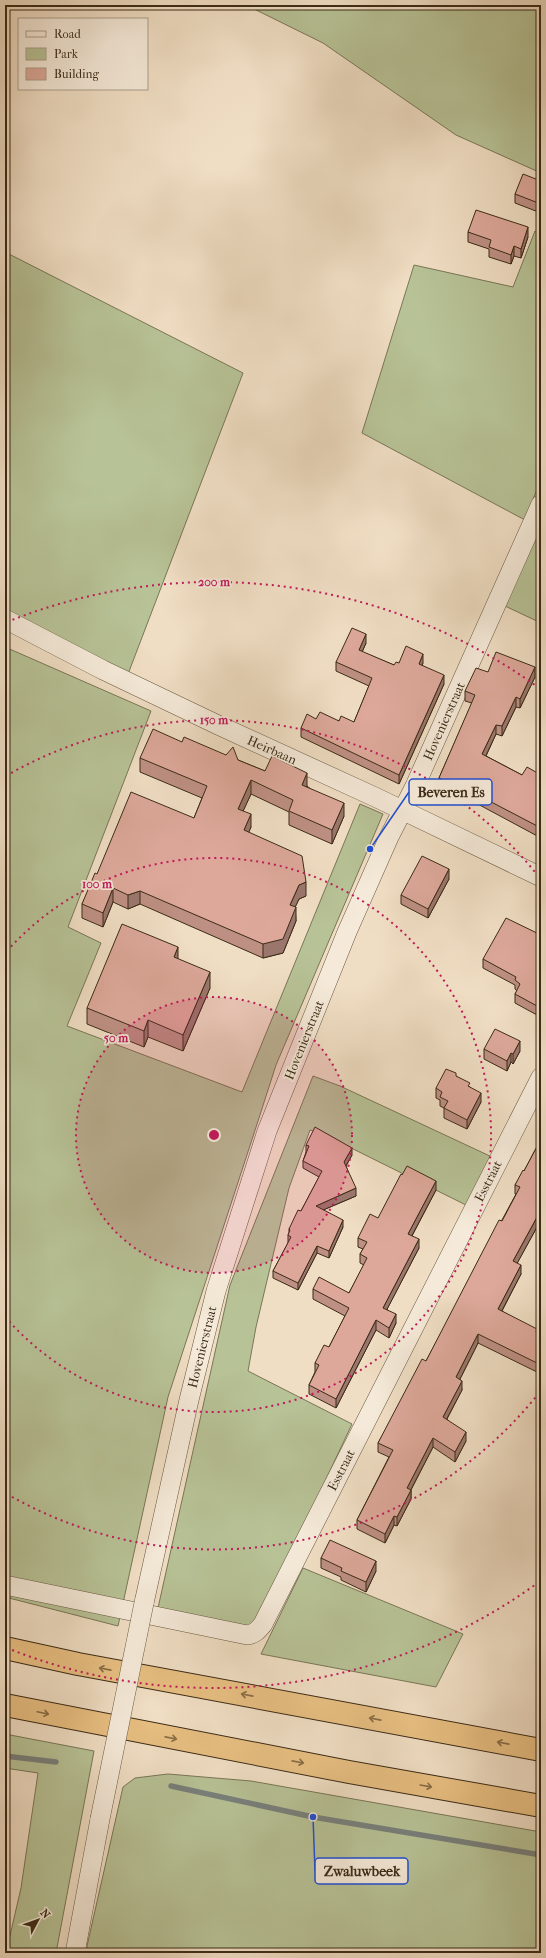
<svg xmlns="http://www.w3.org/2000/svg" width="546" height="1958" font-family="'IM FELL French Canon',serif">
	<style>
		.green { fill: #b7c296; stroke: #797656 }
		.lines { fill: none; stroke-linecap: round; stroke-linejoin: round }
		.stream { stroke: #78807c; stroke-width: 5.5 }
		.minor-casing { stroke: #685842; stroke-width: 20 }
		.motorway-casing { stroke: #3b2b17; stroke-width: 24 }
		.minor { stroke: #f5ead9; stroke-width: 19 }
		.motorway { stroke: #e8bf82; stroke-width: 22 }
		.minor-bridge-casing { stroke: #685842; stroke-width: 20; stroke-linecap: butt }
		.minor-bridge { stroke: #f5ead9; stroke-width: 19 }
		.wall { fill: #be9084; stroke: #3b2b17 }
		.shaded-wall { fill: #9b766c; stroke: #3b2b17 }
		.building { fill: #dda89a; stroke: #3b2b17 }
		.oneway { stroke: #896e47 }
		.ring { fill: none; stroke: #c2185b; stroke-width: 2; stroke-dasharray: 2 4 }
		.labels { text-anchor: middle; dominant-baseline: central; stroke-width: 3.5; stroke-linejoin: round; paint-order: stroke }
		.street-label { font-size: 13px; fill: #3b2b17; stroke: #f5ead9 }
		.centre { fill: #c2185b; stroke: #f5ead9; stroke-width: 2 }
		.ring-label { font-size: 12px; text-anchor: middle; font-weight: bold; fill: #c2185b; stroke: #f5ead9; stroke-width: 3.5; stroke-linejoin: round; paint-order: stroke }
		.leader { fill: none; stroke: #1d4ed8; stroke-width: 1.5 }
		.callout-dot { fill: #1d4ed8; stroke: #f5ead9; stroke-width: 1.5 }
		.callout { fill: #f5ead9; stroke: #1d4ed8; stroke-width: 1.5 }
		.callout-label { font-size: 14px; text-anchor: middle; font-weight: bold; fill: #3b2b17 }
	</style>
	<rect width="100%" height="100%" fill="#f0dec4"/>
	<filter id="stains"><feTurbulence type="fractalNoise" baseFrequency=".005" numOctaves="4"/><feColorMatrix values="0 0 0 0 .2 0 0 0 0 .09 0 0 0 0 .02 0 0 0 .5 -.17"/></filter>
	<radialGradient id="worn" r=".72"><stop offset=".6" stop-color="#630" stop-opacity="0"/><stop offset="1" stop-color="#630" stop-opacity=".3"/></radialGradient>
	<path class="green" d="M246,5h287l8,3v165l-85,-38 -133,-92z
		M535,231l6,2v246l-16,41 -163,-87 52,-168 99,22z
		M5,252l238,121 -115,301 -123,-58z
		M541,520v103l-36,-17z
		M5,647l146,64 -83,216 33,16 -34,83 175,66 118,-288 23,10 -107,251 -18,56 -90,276 -50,229 -113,-29z
		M313,1076l27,10 152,71 -24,49 -139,-69 -19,-7 -21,58 -33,139 -8,44 104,53 -95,202 -4,4 -95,-22 72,-323z
		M303,1568l160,66 -27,53 -175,-33z
		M5,1734l89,17 -38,202h-50l15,-65 17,-115 -33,-5z
		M168,1774l83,7 290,51v121h-452l-2,-7 36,-159 12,-9z"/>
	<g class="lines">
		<path class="stream" d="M5,1756l51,6
			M171,1786l142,31 228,38"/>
		<defs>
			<path id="minor" d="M5,619l98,51 115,55 157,72 166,80
				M5,1585l242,50c8,-1 11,-5 16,-11l278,-547
				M144,1603l45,-203 27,-109 51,-160 80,-199 42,-95 26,-51 126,-282
				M75,1953l25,-134"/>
			<path id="motorway" d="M5,1648l73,16 463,86
				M5,1705l344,67 192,34"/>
		</defs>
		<use href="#minor" class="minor-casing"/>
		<use href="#motorway" class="motorway-casing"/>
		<use href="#minor" class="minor"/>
		<use href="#motorway" class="motorway"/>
		<defs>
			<path id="minor-bridge" d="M100,1819l44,-216"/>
		</defs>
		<use href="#minor-bridge" class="minor-bridge-casing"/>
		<use href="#minor-bridge" class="minor-bridge"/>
	</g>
	<path class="wall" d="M541,181v32l-26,-10v-9z
		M468,232l60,5 -7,21 -7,-2 -3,8 -22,-7v-8l-21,-7z
		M366,643l-4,9 32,13 5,-2h24l-1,2 22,19 -45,100 -98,-47v-9l15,-9 38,3 15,-36 -33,-15v-9z
		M488,672l47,5 -15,31 -4,-1 -14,29 -6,-2 -10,22 36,19h19v63l-67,-36 -35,-15v-9l33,-75 -7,-2v-10z
		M182,742l56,18 27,11 42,15 37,30 -12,28 -43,-19v-13l-38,-18 -8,17 8,16 -3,6 58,63 -7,3 -4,8 1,14 -13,32 -20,5 -123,-54 -12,5 -15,-7 -10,25 -21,-9v-14l15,-30 97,-56 8,-20 -62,-26v-14z
		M449,879l-21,39 -27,-14v-9z
		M541,935l-4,80 -22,-12v-9l2,-3 -2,-2v-4l-32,-17v-9z
		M178,959l32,29 -27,63 -35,-14 -4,10 -57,-23v-16z
		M484,1049l36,2 -7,13 -2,-2 -4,9 -23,-12z
		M456,1076l14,11 11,15 -14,27 -23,-11v-10l-4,-2v-6l-4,-2v-10z
		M541,1139v90l-4,-2 -20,36 4,11 -19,37 39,24 -2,38 -61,-30 -18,36 2,11 -15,29 19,22 -11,21 -22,-15 -22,43v9l-14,27 -3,-1 -9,18 -28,-14v-9l32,-63 -11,-5v-9l48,-82 90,-167h-1v-9l9,-14z
		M306,1145l46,10 -6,11 10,30 -33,14 20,17 -14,31 -12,-5 -19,37 -25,-12v-7l15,-28v-8l1,-2v-4l12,-18 18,-34 -16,-9v-7l3,-9z
		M436,1190l-24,46 7,12 -32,61 9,14 -7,15 -13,-8 -40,78 -27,-14v-9l6,-13v-9l14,-16 16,-31 -32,-17v-10l36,4 15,-28 -4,-2v-9l3,-5 -5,-2v-9l20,-20z
		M321,1558l55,13 -10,21 -25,-12v-3l-20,-9z"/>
	<path class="shaded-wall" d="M528,227v10l-7,21v-9z
		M514,246v10l-3,8v-9z
		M366,634v9l-7,16v-9z
		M423,654v9l-4,10v-9z
		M535,667v10l-15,31v-9z
		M444,675v9l-45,100v-9z
		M516,697v10l-14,29v-10z
		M496,725v9l-14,30v-10z
		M307,773v13l-5,12v-13z
		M251,780v14l-13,28v-13z
		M344,803v13l-12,28v-14z
		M251,814v13l-7,17v-14z
		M449,869v10l-21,39v-9z
		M306,882v14l-7,3 -9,19v-13l9,-20z
		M113,888v14l-10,25v-14z
		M140,891v13l-12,5v-14z
		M296,907v14l-13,32 -20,5v-14z
		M178,947v16l-4,-6z
		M210,972v16l-27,63v-16z
		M541,999v9l-4,7v-9z
		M148,1020v17l-4,10v-16z
		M520,1041v10l-7,13v-10z
		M511,1053v9l-4,9v-10z
		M481,1093v9l-14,27v-9z
		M352,1148v7l-8,14v-7z
		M436,1181v9l-28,53v-9z
		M356,1188v8l-40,17v-7z
		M537,1217v10l-24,44v-10z
		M343,1220v7l-14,31v-7z
		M419,1239v9l-36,69v-9z
		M317,1246v7l-19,37v-7z
		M521,1265v9l-23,44v-9z
		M396,1314v9l-7,15v-10z
		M376,1320v10l-40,78v-9z
		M478,1334v9l-22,44v-10z
		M541,1360v9l-2,4v-9z
		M462,1381v9l-19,36v-9z
		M466,1432v9l-11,21v-10z
		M433,1438v9l-26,50v-9z
		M411,1490v9l-14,27v-9z
		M394,1516v9l-9,18v-9z
		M376,1561v10l-10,21v-10z"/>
	<path class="building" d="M523,174l18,7v23l-26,-10z
		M476,210l52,17 -7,22 -7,-3 -3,9 -22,-8 2,-7 -23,-8z
		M352,628l14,6 -7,16 35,15 2,-3 3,1 7,-17 17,8 -4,10 25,11 -45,100 -98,-47 6,-14 9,5 4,-7 19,9 2,-5 13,6 18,-44 -36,-16z
		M496,652l39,15 -15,32 -4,-2 -14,29 -6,-1 -14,29 40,21 5,-8 14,8v53l-67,-35 -35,-15 36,-83 -10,-4 11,-23 12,4z
		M153,729l29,13 2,-5 42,18 7,-8 5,13 27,11 7,-15 35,17 -5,12 42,18 -12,27 -43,-19 4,-11 -42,-20 -13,29 13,5 -7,16 58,26 4,26 -7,3 -9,20 6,2 -13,32 -20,5 -123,-53 -12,4 -15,-7 -10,25 -21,-9 13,-31 2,1 34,-82 63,26 13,-32 -67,-28z
		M422,856l27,13 -21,40 -27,-14z
		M506,918l35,17v64l-4,7 -22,-12 5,-10 -5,-4 1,-3 -33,-18z
		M122,924l56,23 -4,10 36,15 -27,63 -35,-15 -4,11 -57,-23z
		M495,1029l25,12 -7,13 -2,-1 -4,8 -23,-12z
		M446,1069l10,4v3l14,7 -2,3 13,7 -14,27 -23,-12 4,-7 -8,-4 2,-5 -6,-4z
		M315,1127l37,21 -8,14 12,26 -40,18 27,14 -14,31 -12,-5 -19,37 -25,-12 18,-34 -3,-2 2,-5 -1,-1 9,-19 3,1 21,-40 -19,-10 6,-15 -3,-1z
		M541,1139v81l-4,-3 -24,44 8,4 -23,44 39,20 -1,3 5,3v25l-2,4 -61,-30 -22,43 6,4 -19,36 23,15 -11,20 -22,-14 -26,50 4,2 -14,27 -3,-1 -9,18 -28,-14 36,-70 -15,-7 44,-84 4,2 73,-141 3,1 18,-34 -5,-2 8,-15 1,1z
		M407,1166l29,15 -28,53 11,5 -36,69 13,6 -7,14 -13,-8 -40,79 -27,-14 10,-20 -4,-2 9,-18 5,2 20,-39 -36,-19 6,-12 30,16 18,-35 -7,-4 7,-12 -9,-4 12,-24 8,4 23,-44 1,1z
		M330,1540l46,21 -10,21 -25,-11 1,-3 -21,-10z"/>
	<defs><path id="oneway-shaft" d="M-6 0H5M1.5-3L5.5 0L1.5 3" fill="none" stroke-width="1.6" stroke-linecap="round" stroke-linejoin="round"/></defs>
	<g class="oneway">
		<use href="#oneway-shaft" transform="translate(105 1669) rotate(-169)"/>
		<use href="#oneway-shaft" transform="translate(247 1695) rotate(-169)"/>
		<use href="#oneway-shaft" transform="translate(43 1713) rotate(12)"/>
		<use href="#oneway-shaft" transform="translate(375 1719) rotate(-169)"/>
		<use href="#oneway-shaft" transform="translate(171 1738) rotate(11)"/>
		<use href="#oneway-shaft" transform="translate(503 1743) rotate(-169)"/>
		<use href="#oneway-shaft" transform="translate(298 1762) rotate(11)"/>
		<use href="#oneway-shaft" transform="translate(426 1786) rotate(10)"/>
	</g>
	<circle cx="214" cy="1135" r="138" fill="#c2185b" fill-opacity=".12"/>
	<g class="ring">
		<circle cx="214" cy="1135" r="138"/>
		<path d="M7 951A277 277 0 1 1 7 1319"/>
		<path d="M539 1393A415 415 0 0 1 7 1494M6 776A415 415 0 0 1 539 877"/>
		<path d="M539 1582A553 553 0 0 1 7 1648M7 622A553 553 0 0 1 539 688"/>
	</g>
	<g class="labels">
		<g class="street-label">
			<text transform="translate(444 721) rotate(-66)">Hovenierstraat</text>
			<text transform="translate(272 750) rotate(24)">Heirbaan</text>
			<text transform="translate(304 1040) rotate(-68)">Hovenierstraat</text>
			<text transform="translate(488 1181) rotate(-63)">Esstraat</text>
			<text transform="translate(202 1347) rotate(-76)">Hovenierstraat</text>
			<text transform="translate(341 1470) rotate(-63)">Esstraat</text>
		</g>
	</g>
	<circle cx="214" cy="1135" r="6" class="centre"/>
	<g class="ring-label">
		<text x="214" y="586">200 m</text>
		<text x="214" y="724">150 m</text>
		<text x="97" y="888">100 m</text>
		<text x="116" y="1042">50 m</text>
	</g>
	<path class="leader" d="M370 849L409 792M313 1817L315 1871"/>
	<g class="callout-dot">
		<circle cx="370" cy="849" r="4"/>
		<circle cx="313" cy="1817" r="4"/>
	</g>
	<g class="callout">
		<rect x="409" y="779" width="83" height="26" rx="4"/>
		<rect x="315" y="1858" width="93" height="26" rx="4"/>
	</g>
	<g class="callout-label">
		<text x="451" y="797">Beveren Es</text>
		<text x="362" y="1876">Zwaluwbeek</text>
	</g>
	<rect width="546" height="1958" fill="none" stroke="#f0dec4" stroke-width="20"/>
	<rect x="6" y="6" width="534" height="1946" fill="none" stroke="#3b2b17" stroke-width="2"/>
	<rect x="10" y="10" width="526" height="1938" fill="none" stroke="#3b2b17"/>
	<rect x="18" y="18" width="130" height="72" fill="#f5ead9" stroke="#ab9e8b"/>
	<rect x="26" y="31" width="20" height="6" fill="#f5ead9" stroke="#ab9e8b"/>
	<text x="54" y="38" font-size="12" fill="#3b2b17">Road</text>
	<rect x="26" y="48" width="20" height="12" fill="#b7c296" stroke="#ab9e8b"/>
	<text x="54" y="58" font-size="12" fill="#3b2b17">Park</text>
	<rect x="26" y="68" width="20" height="12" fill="#dda89a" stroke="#ab9e8b"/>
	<text x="54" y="78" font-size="12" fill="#3b2b17">Building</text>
	<g transform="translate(38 1920) rotate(49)" stroke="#f5ead9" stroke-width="3" paint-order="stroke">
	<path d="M0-3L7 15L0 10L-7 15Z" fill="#3b2b17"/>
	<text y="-6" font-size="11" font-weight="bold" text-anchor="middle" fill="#3b2b17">N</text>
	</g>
	<rect width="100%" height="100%" filter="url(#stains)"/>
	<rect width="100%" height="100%" fill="url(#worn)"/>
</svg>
